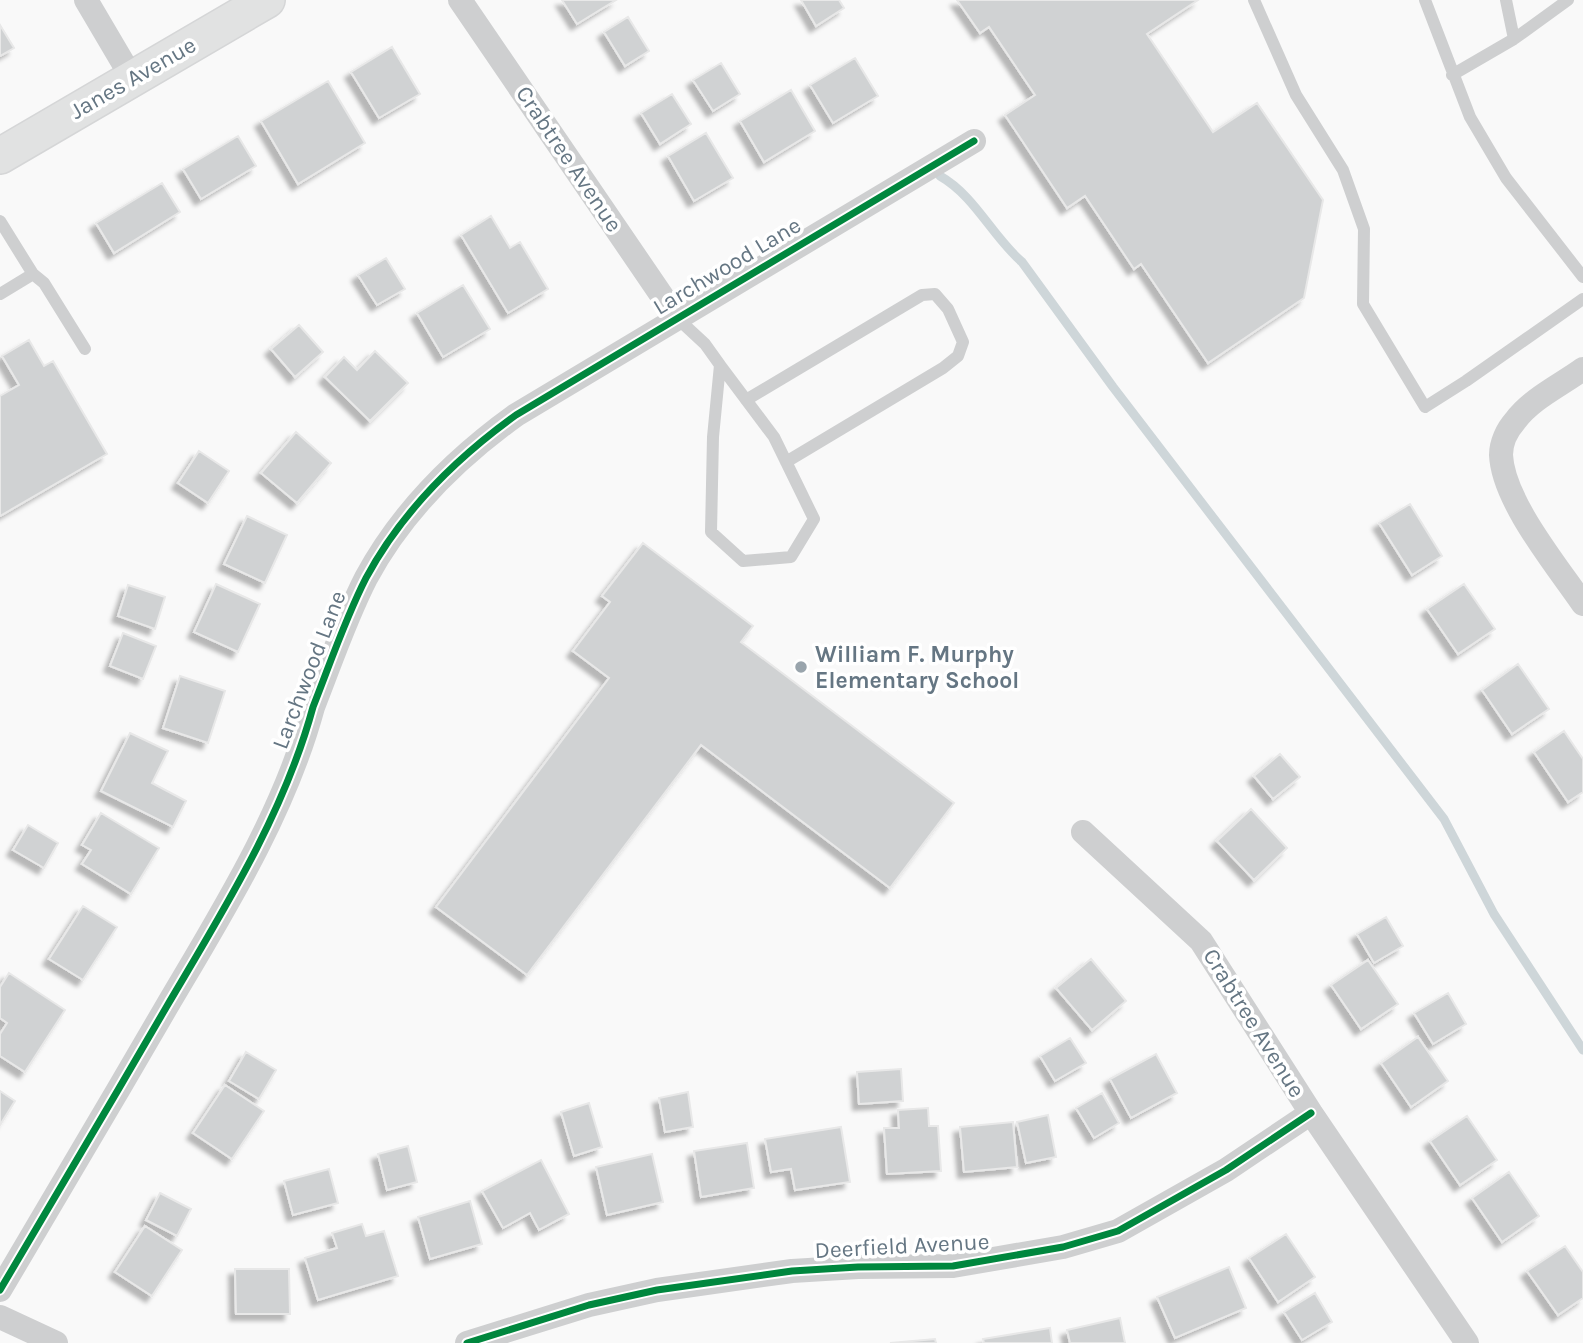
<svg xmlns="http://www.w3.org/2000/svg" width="1583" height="1343" font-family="Karla,sans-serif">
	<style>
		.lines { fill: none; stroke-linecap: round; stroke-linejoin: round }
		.stream { stroke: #ced6d9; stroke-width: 9 }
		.building { fill: #d0d2d3; stroke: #e8e8e8; stroke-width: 2; filter: url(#shadow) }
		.secondary-casing { stroke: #d5d6d7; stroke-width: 38 }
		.lane { stroke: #cecfd0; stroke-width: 12 }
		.street { stroke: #cecfd0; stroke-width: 24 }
		.secondary { stroke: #e1e2e2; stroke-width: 35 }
		.cycleway-casing { stroke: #fff; stroke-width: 11 }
		.cycleway { stroke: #00873e; stroke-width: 7 }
		.poi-dot { fill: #99a4ac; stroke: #fff; stroke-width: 2.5 }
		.labels { text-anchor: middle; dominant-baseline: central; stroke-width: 7; stroke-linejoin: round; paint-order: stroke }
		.street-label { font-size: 23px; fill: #657683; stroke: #fff }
		.poi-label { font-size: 23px; font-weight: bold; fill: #657683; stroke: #fff; text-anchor: start }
	</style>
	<defs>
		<filter id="shadow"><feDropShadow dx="-6" dy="6" stdDeviation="2" flood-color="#0004"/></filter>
	</defs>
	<rect width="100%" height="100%" fill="#f9f9f9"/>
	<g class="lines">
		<path class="stream" d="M940,176c35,20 52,60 82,86l91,125 331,432 50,95 89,136"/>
	</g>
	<path class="building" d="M562,0h54l-39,24z
		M801,0h38l5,8 -28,18z
		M957,0h241l-51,34 66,98 44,-29 66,97 -19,98 -96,65 -67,-99 -7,5 -49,-73 -18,12 -62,-93 30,-20 -46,-68 -9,6z
		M628,17l21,34 -24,15 -21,-34z
		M0,25l14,23 -14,8z
		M392,47l28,47 -41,24 -28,-46z
		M855,58l23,38 -45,27 -23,-38z
		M721,63l19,31 -27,17 -20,-31z
		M328,81l37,62 -67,41 -37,-63z
		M791,90l24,41 -51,31 -24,-41z
		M672,94l19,30 -31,20 -19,-31z
		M706,133l27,45 -39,23 -26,-45z
		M238,136l18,30 -55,33 -18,-30z
		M162,183l18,29 -66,41 -18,-30z
		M491,216l19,32 10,-6 28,47 -40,24 -47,-78z
		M386,258l19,31 -28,16 -19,-30z
		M463,285l27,44 -47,28 -26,-44z
		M299,325l24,27 -28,25 -24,-28z
		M29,340l15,26 9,-5 54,93 -107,62v-120l19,-11 -17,-29z
		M375,351l33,32 -38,38 -45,-44 19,-20 13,13z
		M296,432l35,31 -34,40 -36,-30z
		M199,451l30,20 -21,32 -30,-20z
		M1410,504l32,52 -30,19 -33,-52z
		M247,516l40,19 -22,48 -41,-19z
		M643,543l110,83 -12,16 213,161 -64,85 -189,-143 -174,230 -91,-68 173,-229 -36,-27 37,-49 -8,-6z
		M216,584l44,20 -22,48 -44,-20z
		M1464,584l31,45 -37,25 -31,-45z
		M128,585l37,12 -10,32 -37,-13z
		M123,633l33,13 -13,33 -33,-13z
		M1518,664l31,45 -37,25 -30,-44z
		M180,676l45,15 -17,52 -45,-15z
		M1564,731l19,28v33l-15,10 -34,-50z
		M130,733l38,18 -16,32 34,18 -13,26 -72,-36z
		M1280,754l20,23 -27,22 -19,-23z
		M1251,809l36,39 -33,32 -37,-39z
		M101,813l58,35 -28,46 -49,-30 9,-14 -9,-5z
		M28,825l30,18 -14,25 -31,-18z
		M83,906l34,21 -34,53 -34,-21z
		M1386,917l17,29 -29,17 -17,-29z
		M1091,959l35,42 -34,29 -36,-42z
		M1368,960l30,44 -37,25 -30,-44z
		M9,973l56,37 -40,62 -25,-16v-22l7,-11 -7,-5v-31z
		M1448,993l18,31 -33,20 -19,-31z
		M1418,1037l30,44 -37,26 -30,-44z
		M1070,1038l16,25 -31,18 -15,-25z
		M246,1052l30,18 -17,29 -30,-18z
		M1156,1054l21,39 -46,25 -21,-39z
		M901,1069l2,32 -44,3 -2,-32z
		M225,1085l39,26 -32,48 -39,-26z
		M0,1091l15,10 -15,24z
		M688,1092l5,35 -28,5 -6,-34z
		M1102,1093l17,30 -25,15 -18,-30z
		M589,1103l13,44 -28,9 -13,-44z
		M928,1108l1,18h9l3,45 -54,3 -3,-46h15l-1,-18z
		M1048,1115l8,42 -30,6 -9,-41z
		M1467,1116l30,44 -37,25 -30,-44z
		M1013,1122l4,45 -53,5 -4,-45z
		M841,1127l9,55 -55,8 -4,-21 -20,3 -6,-33z
		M747,1143l7,45 -53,9 -7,-46z
		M408,1146l9,36 -30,8 -9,-36z
		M652,1154l11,48 -56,13 -11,-48z
		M541,1160l28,54 -30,16 -9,-17 -27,15 -21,-37z
		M329,1169l9,34 -45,12 -9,-34z
		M1509,1172l30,44 -37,26 -30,-44z
		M160,1193l31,16 -14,27 -31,-16z
		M470,1201l12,43 -52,15 -12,-42z
		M362,1224l4,12 18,-5 14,45 -80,24 -13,-42 32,-10 -5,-15z
		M145,1226l37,24 -30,46 -37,-24z
		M1286,1234l29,43 -37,25 -29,-44z
		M1565,1246l18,26v26l-25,17 -31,-44z
		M1229,1267l17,41 -71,30 -18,-41z
		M235,1269h54l1,45h-54z
		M1315,1293l17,29 -30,18 -18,-28z
		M1120,1318l5,25h-55l-3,-13z
		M1050,1328l2,15h-68l-1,-4z
		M935,1339l1,4h-46z"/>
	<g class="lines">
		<defs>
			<path id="secondary" d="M0,156l267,-156"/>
		</defs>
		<use href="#secondary" class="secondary-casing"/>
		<path class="lane" d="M1254,0l42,95 47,75 21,59 -1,75 62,103 41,-26 117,-82
			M1425,0l45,117 36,61 77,99
			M1514,39l54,-39
			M1452,75l62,-36 -8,-39
			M0,221l33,53 -33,20
			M33,274l11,9 41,66
			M677,318l28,26 15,21 -7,72 -2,95 32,29 48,-4 23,-38 -40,-82 -54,-72
			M746,400l176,-105 13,-1 13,15 15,33 -5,14 -15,12 -157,94"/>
		<path class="street" d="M86,0l46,78
			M460,0l217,318
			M1583,369c-22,16 -52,30 -68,52 -8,9 -14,22 -14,34 2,46 56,111 82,149
			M1083,832l118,109 110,172 156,230
			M0,1290c56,-95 112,-189 167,-284 56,-95 117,-192 146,-299 17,-43 32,-88 53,-129 36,-67 89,-119 150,-163l458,-274
			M0,1317l56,26
			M467,1343l122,-38 68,-15 135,-19 66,-4 95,-1 110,-19 55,-16 108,-61 85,-57"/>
		<use href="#secondary" class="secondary"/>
		<defs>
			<path id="cycleway" d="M0,1290c56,-95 112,-189 167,-284 56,-95 117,-192 146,-299 17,-43 32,-88 53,-129 36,-67 89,-119 150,-163l458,-274
				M467,1343l122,-38 68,-15 135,-19 66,-4 95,-1 110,-19 55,-16 108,-61 85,-57"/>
		</defs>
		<use href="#cycleway" class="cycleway-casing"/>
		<use href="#cycleway" class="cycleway"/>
	</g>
	<circle class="poi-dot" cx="801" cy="667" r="7"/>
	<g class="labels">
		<g class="street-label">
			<text transform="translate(133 78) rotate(-30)">Janes Avenue</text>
			<text transform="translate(569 159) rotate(56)">Crabtree Avenue</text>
			<text transform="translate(727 266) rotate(-31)">Larchwood Lane</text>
			<text transform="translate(309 670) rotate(-69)">Larchwood Lane</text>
			<text transform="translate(1254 1023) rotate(58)">Crabtree Avenue</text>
			<text transform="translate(902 1246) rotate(-3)">Deerfield Avenue</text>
		</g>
		<g class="poi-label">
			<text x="815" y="654">William F. Murphy<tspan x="815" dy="26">Elementary School</tspan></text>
		</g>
	</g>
</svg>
